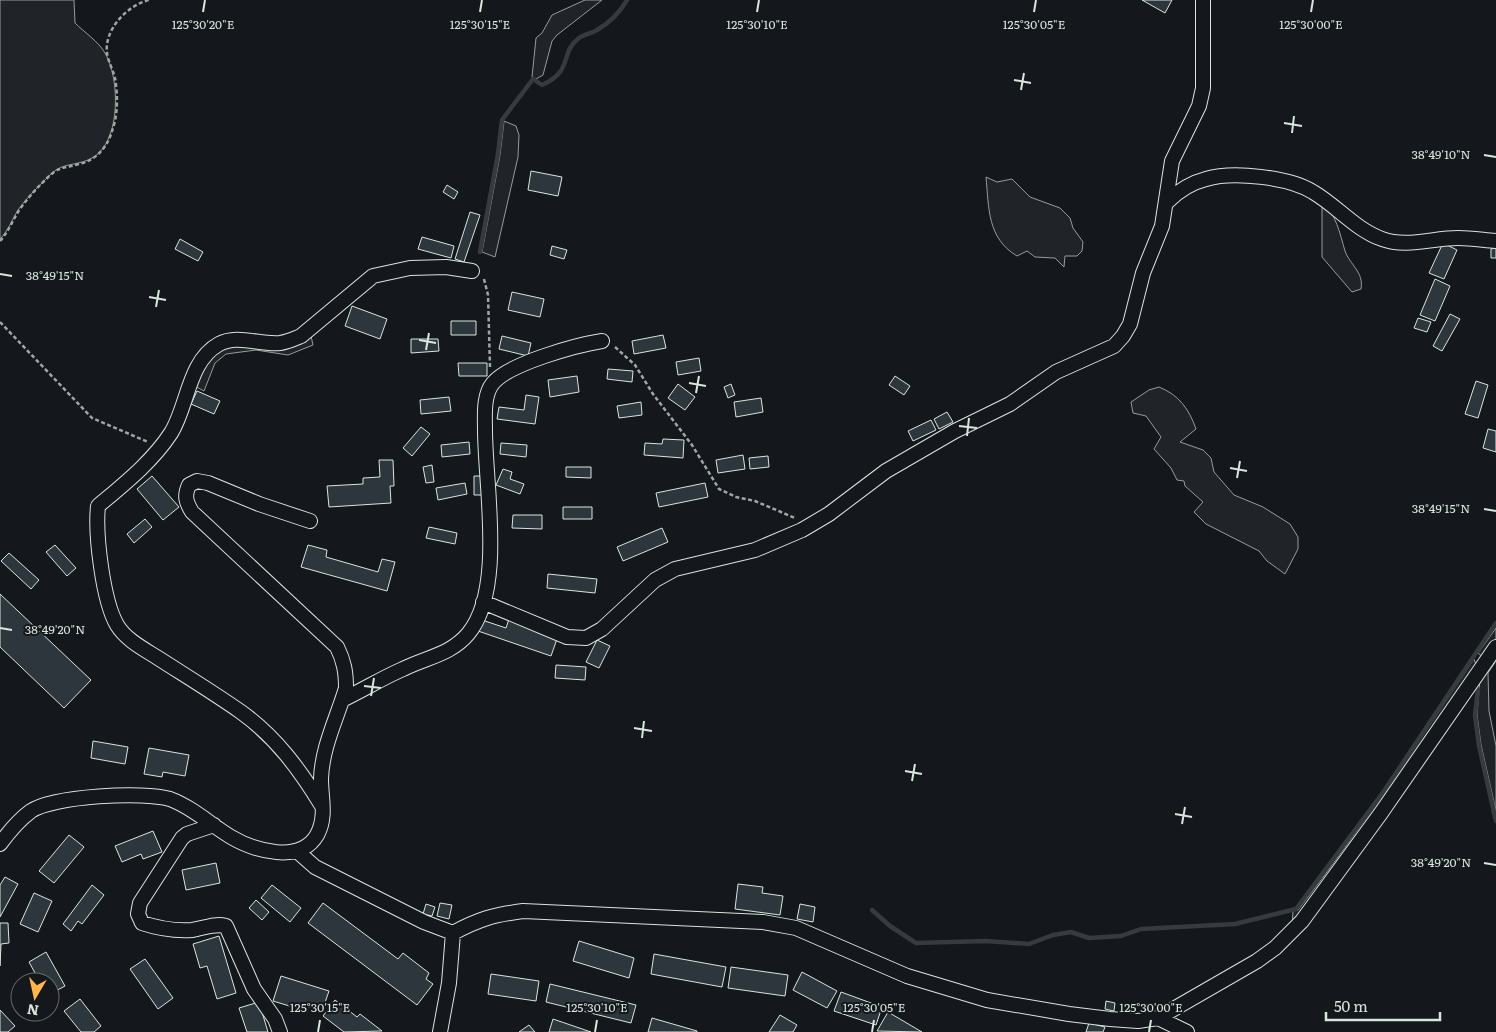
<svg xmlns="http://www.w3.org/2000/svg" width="1496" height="1032" font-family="Literata,serif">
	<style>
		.green { fill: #202428; stroke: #939e99 }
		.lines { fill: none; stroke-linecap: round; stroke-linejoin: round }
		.stream { stroke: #363b3e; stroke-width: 4.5 }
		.building { fill: #2c363c; stroke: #d8e6dc }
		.street-casing { stroke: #d8e6dc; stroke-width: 16 }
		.path { stroke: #9da8a2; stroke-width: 2.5; stroke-dasharray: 4 2.5; stroke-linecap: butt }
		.street { stroke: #14181c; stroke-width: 14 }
		.ticks { fill: none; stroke: #d8e6dc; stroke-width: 2 }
		.ticks-label { font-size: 12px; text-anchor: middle; fill: #d8e6dc; stroke: #14181c; stroke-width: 4; stroke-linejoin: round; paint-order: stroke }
	</style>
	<rect width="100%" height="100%" fill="#14181c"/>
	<path class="green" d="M0,0h74l1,23c9,9 24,19 30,30 15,25 16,87 -11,104 -14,9 -30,5 -42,16 -12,12 -24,23 -34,37 -6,10 -10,21 -18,29z
		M585,0h17l-45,35 -5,6 -9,34 -7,4 -4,-2 4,-39 6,-5 10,-18z
		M504,121l12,5 3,9 -1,22 -23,100 -13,-5 18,-97z
		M986,177l11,5 15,-3 18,18 30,11 10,10 3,10 10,14 -1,9 -5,5h-12l-1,11 -9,-9 -20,-1 -8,-6 -10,5c-30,-18 -28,-48 -31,-79z
		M1322,203c14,10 18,31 23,48 5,14 19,21 16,38l-9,3 -30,-35z
		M311,336l2,9 -25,10 -32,-5 -30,4 -11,9 -11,28 -11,-6 8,-15 18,-22z
		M1159,387c20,8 30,22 37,42l-16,13 23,8 8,8 3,14 20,23 29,12 27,17 8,13v12l-13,25 -18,-13 -8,-10 -53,-27 -12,-12 9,-10 -18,-16 -1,-5 -7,-1 -6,-12 -17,-19 7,-12 -15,-21 -13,-3 -2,-11 18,-12z
		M1496,628v11l-12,19 -6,-5z
		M1496,655v6l-8,12 1,38 7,35v65l-15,-66 -4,-30 3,-37z
		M1474,659l3,9 -185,259 1,-16 5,-1c63,-81 119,-166 176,-251z"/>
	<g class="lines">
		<path class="stream" d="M480,252l18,-98 4,-34 31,-41 9,6c32,-14 17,-32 37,-47 5,-4 12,-4 18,-8 12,-7 23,-18 30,-30
			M1478,689l-3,26 4,31 17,75
			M872,910l18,16 26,17 69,-2 44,3 24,-9 18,-3 18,6 32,-2 20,-7 94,-5 61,-15 88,-118 112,-168"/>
	</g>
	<path class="building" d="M1142,0h30l-7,13z
		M531,171l31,6 -4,19 -30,-6z
		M447,185l11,7 -4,7 -11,-7z
		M470,212l10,3 -16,47 -9,-3z
		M422,237l32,9 -3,12 -33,-9z
		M180,239l23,13 -5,9 -23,-12z
		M1443,243l14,7 -13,29 -15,-6z
		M552,246l15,4 -3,9 -14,-4z
		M1496,248v10h-5v-9z
		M1435,279l15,7 -15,35 -15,-6z
		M512,292l32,7 -4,18 -32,-7z
		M352,306l35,13 -7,20 -35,-13z
		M1450,314l10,5 -18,32 -9,-5z
		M1418,318l13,4 -4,10 -13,-4z
		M451,321h25v14h-25z
		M663,335l3,13 -32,6 -2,-13z
		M502,336l29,7 -3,13 -29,-7z
		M411,339h27l1,12 -28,2z
		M699,358l2,13 -23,4 -2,-13z
		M458,363h29v13h-28z
		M608,369l25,2 -1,11 -25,-3z
		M577,376l2,16 -29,5 -2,-17z
		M895,376l15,10 -6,9 -15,-10z
		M1476,381l12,4 -10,33 -13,-4z
		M678,384l17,13 -10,13 -17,-12z
		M731,384l4,11 -7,3 -4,-11z
		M197,391l23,10 -6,13 -23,-10z
		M526,395l13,2 -4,27 -38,-5 2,-12 25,3z
		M449,397l2,14 -30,3 -1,-14z
		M761,398l2,14 -27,5 -2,-15z
		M641,402l1,13 -23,3 -2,-12z
		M947,412l6,10 -14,7 -5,-10z
		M931,420l5,10 -23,11 -5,-10z
		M421,427l9,7 -18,22 -9,-8z
		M1488,429l8,2v21l-13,-4z
		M663,439l21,1 -1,18 -39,-3 1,-12 17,1z
		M469,442l1,12 -28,3 -1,-12z
		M501,443l26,2 -1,12 -26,-3z
		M743,455l2,14 -27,4 -2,-13z
		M768,456l1,11 -19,2 -1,-11z
		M379,460h14l1,26h-4l1,17 -62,4 -2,-21 36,-2v-6l17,-1z
		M432,465l2,17 -8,1 -3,-16z
		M566,467h25v11l-25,-1z
		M503,469l9,3 -2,7 14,5 -4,10 -24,-9z
		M152,476l27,31 -16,13 -26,-31z
		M474,476h10v19h-10z
		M465,483l2,11 -29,6 -2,-12z
		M705,483l3,14 -49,10 -3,-14z
		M563,507h29v12h-29z
		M513,515h29v14l-30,-1z
		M145,519l7,8 -18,16 -7,-9z
		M429,527l28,6 -2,11 -29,-6z
		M662,528l6,14 -45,19 -6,-14z
		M55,545l21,23 -9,8 -21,-24z
		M308,545l19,5 -1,7 52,15 4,-13 13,3 -8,29 -86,-24z
		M9,553l30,27 -8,9 -30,-28z
		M548,574l49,5 -2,14 -48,-5z
		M0,594l91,86 -27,28 -64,-61z
		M509,619l49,17 -7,20 -73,-25 4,-11 24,8z
		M597,640l13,6 -11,22 -13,-6z
		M556,665l30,2 -1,13 -30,-2z
		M93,741l35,6 -3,17 -34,-6z
		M149,748l40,7 -4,21 -22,-4 -1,5 -18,-3z
		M153,831l9,21 -19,7 -2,-5 -19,8 -7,-16z
		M69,835l15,12 -30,36 -15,-12z
		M216,863l4,20 -34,7 -4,-20z
		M5,877l13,7 -18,33v-32z
		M738,884l25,3 -1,6 21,3 -3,19 -45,-6z
		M92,885l12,10 -22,29 -4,-3 -7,10 -8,-7z
		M272,885l29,23 -11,14 -29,-24z
		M34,893l18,8 -14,31 -18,-8z
		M256,900l13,12 -7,8 -13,-12z
		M323,903l75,56 5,-6 26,20 -3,6 7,5 -16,21 -109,-82z
		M440,903l12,2 -3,14 -12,-3z
		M426,904l9,3 -3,9 -9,-2z
		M800,904l15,3 -2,15 -16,-3z
		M0,923h8l1,20 -8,1 -1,22z
		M219,936l17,57 -19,6 -10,-33 -7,2 -7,-24z
		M579,941l55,17 -5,20 -56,-17z
		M46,952l19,34 -15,8v-12h-10l-11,-20z
		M654,954l72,13 -4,20 -71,-13z
		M145,959l28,39 -15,11 -28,-40z
		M731,967l57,8 -3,21 -57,-8z
		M802,972l35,19 -10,17 -34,-18z
		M491,974l48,7 -3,20 -48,-7z
		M281,976l48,15 -7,20 -25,-8 -1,5 -23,-7z
		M550,984l86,21 -5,18 -85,-21z
		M841,992l41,15 -6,18 -42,-14z
		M80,999l21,27 -7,6h-13l-17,-21z
		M335,1000l22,17 3,-3 22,17 -38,1 -21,-16z
		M1106,1001l9,2 -1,8 -9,-2z
		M259,1002l9,30h-21l-8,-24z
		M0,1010l15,16 -7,6h-8z
		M888,1012l34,20 -45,-1z
		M780,1015l17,10 -4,7h-24z
		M652,1018l45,13v1h-49z
		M553,1019l38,13h-42z
		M1089,1023l16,4 -2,5h-17z
		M529,1025l6,7h-16z"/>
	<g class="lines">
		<defs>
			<path id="street" d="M1167,202c11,-11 23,-19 39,-23 27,-8 83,-2 107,13 24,14 43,38 69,47 24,9 51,-1 76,-1 13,0 25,2 38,3
				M483,602l84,35 19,1 16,-9 53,-49 20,-11 80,-19 47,-20 27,-16 57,-43 69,-40 55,-27 46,-32 58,-26 9,-10 7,-12 13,-51 19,-47 10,-65 27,-55 4,-18v-88
				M342,700c21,-10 40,-22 61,-31 24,-12 47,-14 65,-35 37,-44 17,-149 17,-204 0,-14 -2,-35 8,-47 17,-20 84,-38 109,-42
				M322,806c-22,-36 -46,-69 -81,-94 -27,-19 -55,-36 -83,-54 -14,-9 -32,-18 -41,-33 -14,-24 -22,-90 -19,-119 26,-22 54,-44 73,-73 17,-27 17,-72 48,-89 18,-10 41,1 61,-1 8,-1 14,-4 21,-7l72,-60 37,-8 36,-1 26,4
				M214,825l-27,9 -5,4 -42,65 -2,11 4,9c15,5 34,8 50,7 12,-2 23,-7 34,-4l28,63 21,30 5,13
				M0,844c8,-11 20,-25 31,-33 22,-15 113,-20 139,-12 22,8 41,26 61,38 24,14 69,27 86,-2 10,-18 4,-37 4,-56 1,-32 16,-61 25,-91 0,-16 -2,-27 -9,-41l-145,-135c-6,-10 -8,-16 -3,-27l8,-4 11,2 51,21 51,17
				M298,852l17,15 109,55 29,11c26,-14 40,-18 70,-22l240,11 33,6 111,48 80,24 82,14 41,5 28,2 20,-3 99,-57 18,-13 27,-27 79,-108 115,-166
				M1158,1018l29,14
				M440,1032l9,-49 4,-50"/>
		</defs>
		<use href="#street" class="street-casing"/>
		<path class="path" d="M0,241c8,-9 12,-19 18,-29 10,-15 23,-29 36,-40 9,-6 16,-5 25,-8 17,-4 28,-16 33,-33 6,-15 6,-37 3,-53 -2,-8 -7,-17 -8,-25 -3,-24 21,-48 42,-53
			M484,279l4,16 2,72
			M0,322l92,96 56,24
			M615,347l20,18 18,29 39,51 27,44 17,8 19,4 40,17"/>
		<use href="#street" class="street"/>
	</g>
	<path class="ticks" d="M203,12l2,-12M480,12l2,-12M757,12l2,-12M1034,12l2,-12M1311,12l2,-12M1014,80l17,3M1021,90l3,-17M1284,123l18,3M1292,133l2,-17M1484,155l12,2M0,274l12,2M149,297l17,3M156,307l3,-17M419,340l17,3M426,350l3,-17M689,383l17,3M696,393l3,-17M959,426l18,2M967,436l2,-18M1230,468l17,3M1237,478l3,-17M1484,509l12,2M0,628l12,2M364,686l17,2M371,696l3,-18M634,728l18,3M642,738l2,-17M905,771l17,3M912,781l3,-17M1175,814l17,3M1182,824l3,-17M1484,863l12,2M318,1032l2,-12M595,1032l2,-12M872,1032l2,-12M1149,1032l2,-12"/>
	<g class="ticks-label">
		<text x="1311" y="29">125°30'00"E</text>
		<text x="203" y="29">125°30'20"E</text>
		<text x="480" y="29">125°30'15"E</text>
		<text x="757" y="29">125°30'10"E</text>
		<text x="1034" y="29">125°30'05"E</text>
		<text x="1441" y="159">38°49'10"N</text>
		<text x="55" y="280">38°49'15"N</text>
		<text x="1441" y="513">38°49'15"N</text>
		<text x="55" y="634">38°49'20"N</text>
		<text x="1441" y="867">38°49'20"N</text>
		<text x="320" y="1012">125°30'15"E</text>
		<text x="597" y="1012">125°30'10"E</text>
		<text x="874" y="1012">125°30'05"E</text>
		<text x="1151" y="1012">125°30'00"E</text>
	</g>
	<g transform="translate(35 997) rotate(189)"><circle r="24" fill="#14181c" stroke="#626a69"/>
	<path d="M0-4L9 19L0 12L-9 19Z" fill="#ffb74d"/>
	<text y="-8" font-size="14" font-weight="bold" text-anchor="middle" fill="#d8e6dc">N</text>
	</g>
	<path d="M1326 1012v8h114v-8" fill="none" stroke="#d8e6dc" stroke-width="2.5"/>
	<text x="1334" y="1012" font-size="15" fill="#d8e6dc" stroke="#14181c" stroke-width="4" paint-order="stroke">50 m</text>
</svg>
